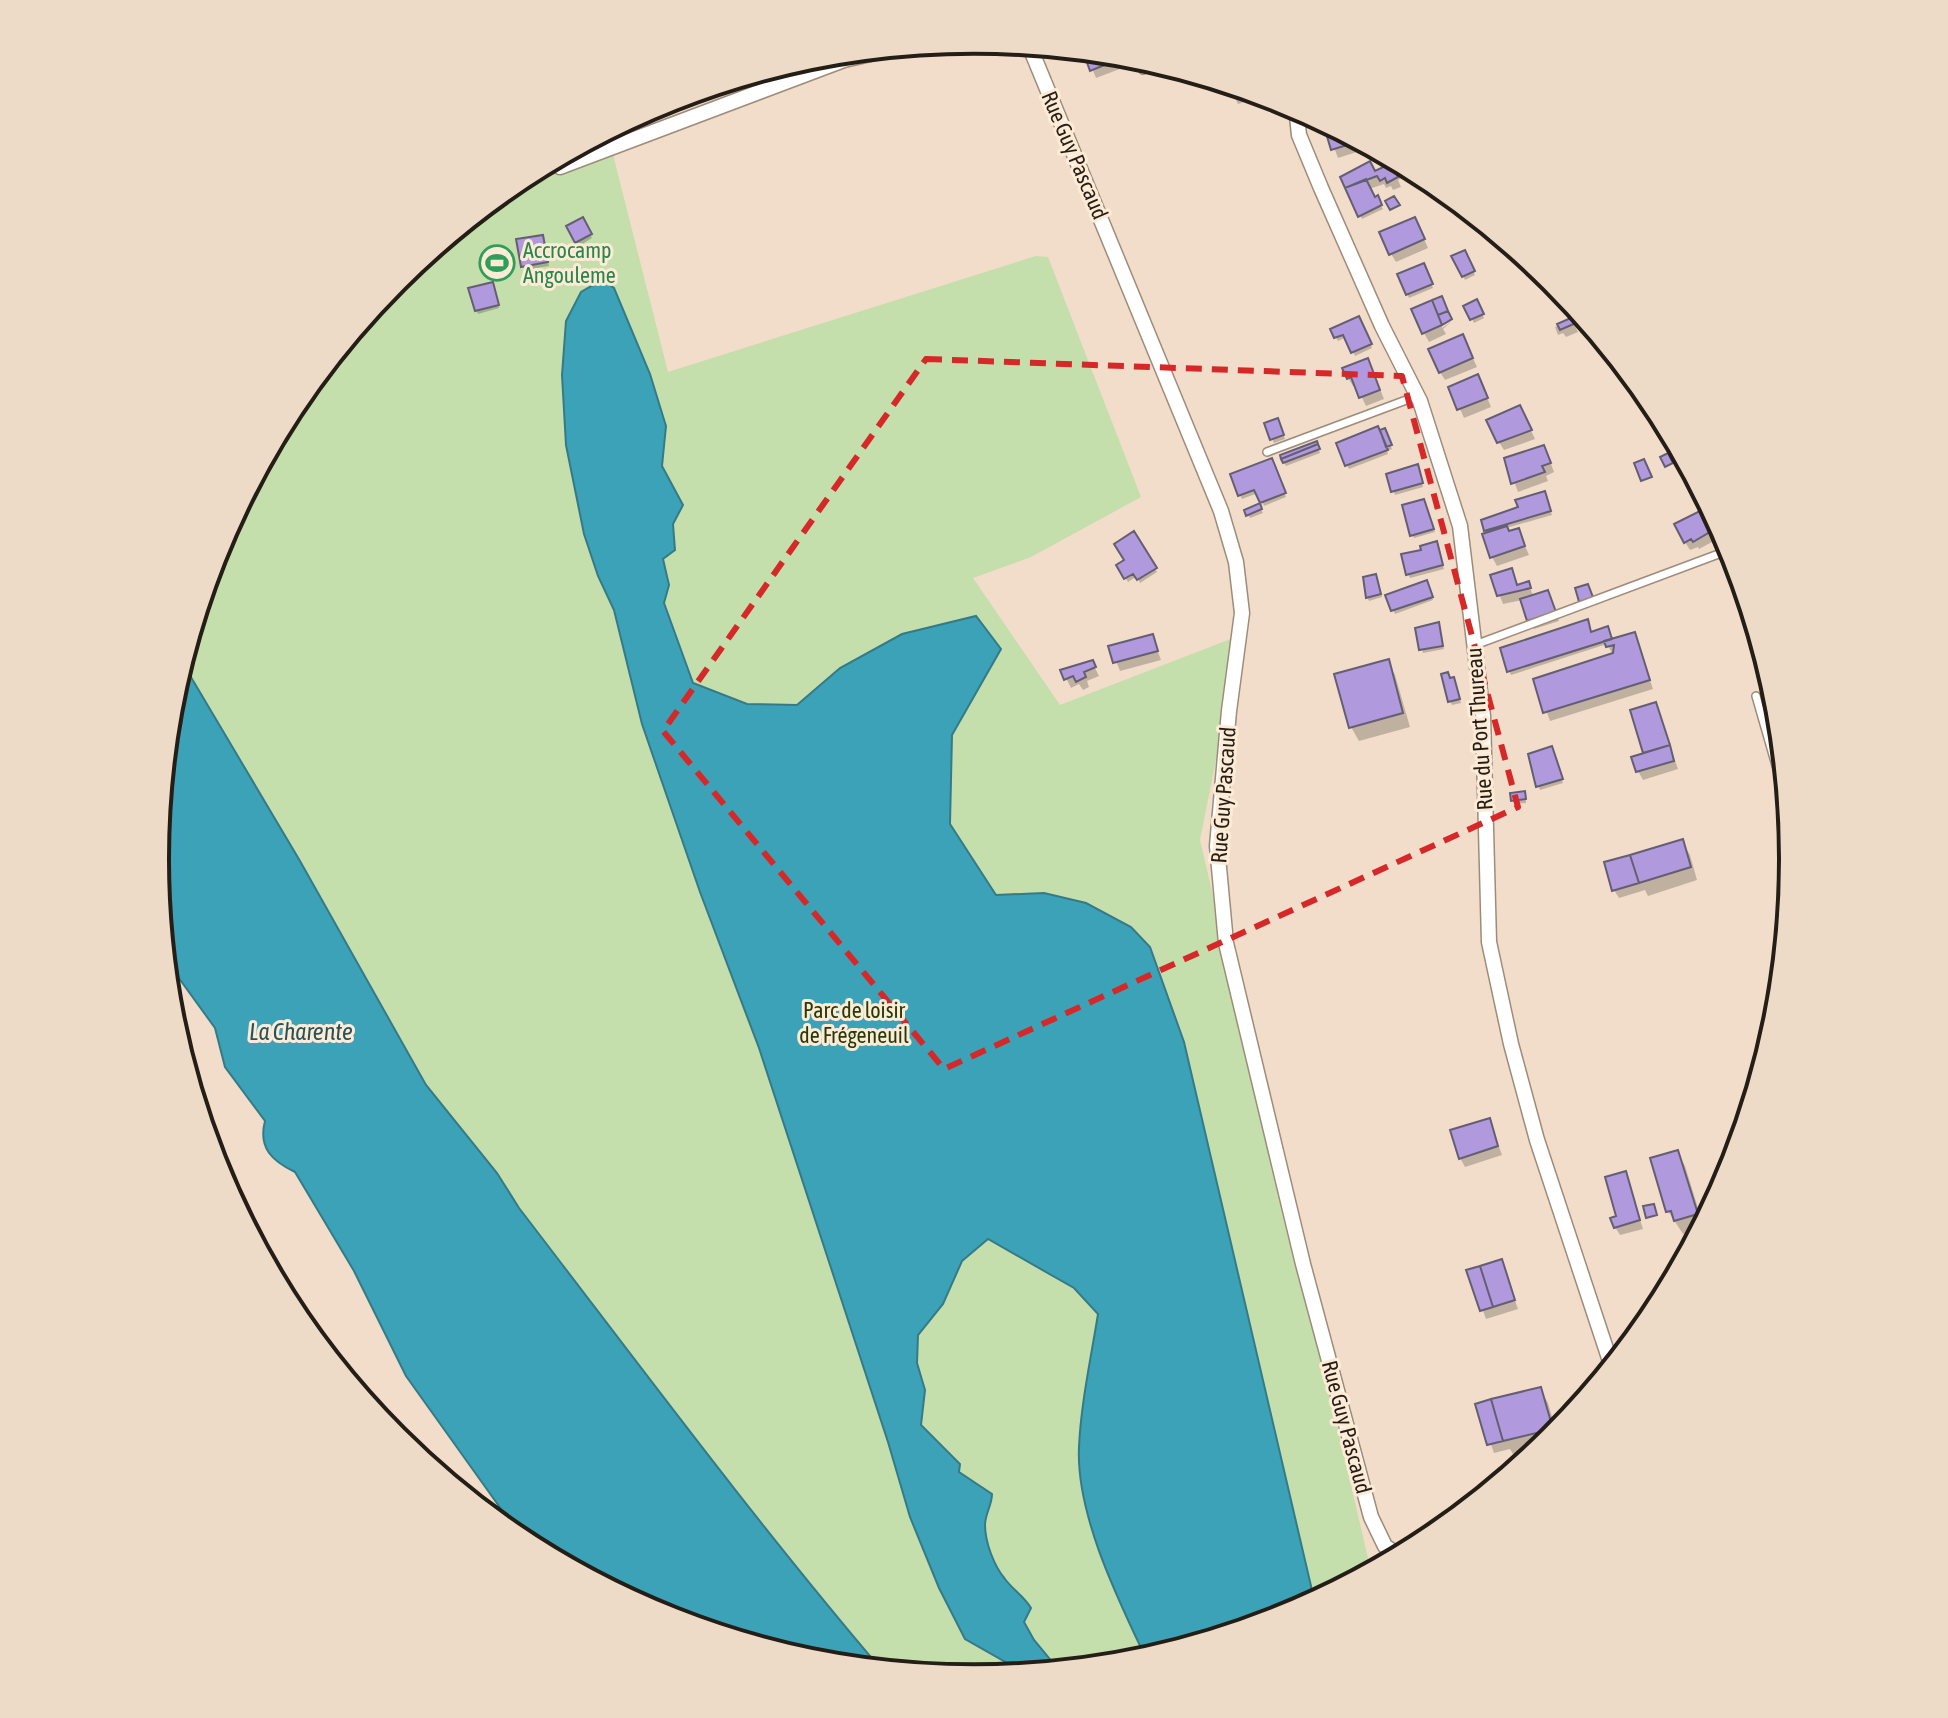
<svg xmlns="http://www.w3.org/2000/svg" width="1948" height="1718" font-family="'Asap Condensed',sans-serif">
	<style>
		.green { fill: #c4deac }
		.water { fill: #3ca2b7; stroke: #357a87; stroke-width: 2 }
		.shadow { fill: #0003 }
		.building { fill: #b099dc; stroke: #655e73; stroke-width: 2 }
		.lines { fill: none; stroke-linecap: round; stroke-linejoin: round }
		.lane-casing { stroke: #9e8c7a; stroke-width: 10 }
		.street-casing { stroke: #9e8c7a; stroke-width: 17 }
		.lane { stroke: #fff; stroke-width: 7 }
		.street { stroke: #fff; stroke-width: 14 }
		.marked { fill: none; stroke: #d62828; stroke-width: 6; stroke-dasharray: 16 10; stroke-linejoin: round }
		.labels { text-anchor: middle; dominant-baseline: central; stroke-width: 6; stroke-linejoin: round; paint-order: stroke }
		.street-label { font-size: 22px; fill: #251e17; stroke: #feebd6 }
		.leisure-label { font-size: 22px; fill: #27864d; stroke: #feebd6; text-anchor: start }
		.park-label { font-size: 22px; fill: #253a09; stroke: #feebd6 }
		.water-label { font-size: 24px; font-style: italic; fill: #26525b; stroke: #feebd6 }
		.rim { fill: none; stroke: #251e17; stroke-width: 4 }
	</style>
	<rect width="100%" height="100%" fill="#f1ddc9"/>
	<path class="green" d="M607,131l61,241 368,-116 12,1 93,240 -110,60 -58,21 87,127 181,-70 -41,205 171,731 -84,45 -154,46 -159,16 -93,-9c-127,-149 -244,-306 -362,-461l-22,-35 -71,-88 -126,-224 -118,-199 36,-117 75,-141 102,-124 124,-102z"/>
	<path class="water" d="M602,280l12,8 36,86 16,52 -4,40 21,39 -10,19 2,26 -12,9 6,26 -5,18 29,80 54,21 50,1 43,-37 62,-34 74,-18 25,33 -49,86 -2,89 46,71 48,-2 42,10 45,24 19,20 34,95 127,544 2,16 -26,14 -130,39 -15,-5c-27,-57 -66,-138 -63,-203 2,-44 12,-89 19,-133l-24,-26 -86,-49 -26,22 -19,43 -25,31 -1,28 8,27 -4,35 39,39 -1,8 33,22c0,11 -7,20 -7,31 0,17 9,41 20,54 8,11 19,17 26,29l-7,14 10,18 20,24 -18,8 -11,1 -60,-34 -26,-51 -29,-71 -22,-75 -129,-394 -59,-156 -58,-168 -28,-114 -16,-34 -14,-42 -18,-89 -4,-70 4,-54 15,-29z
		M182,662l118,199 126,224 71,88 22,35c119,155 235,312 362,461l-67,-7 -154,-47 -134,-71 -120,-168 -52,-105 -59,-99c-23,-11 -37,-24 -30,-51l-40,-54 -10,-39 -50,-69 -10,-100 16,-160z"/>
	<path class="shadow" d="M1085,51l36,4 4,12 -29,11z
		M1229,85l27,8 2,4 -20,7z
		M1341,131l24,13 1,5 -28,9 -9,-24z
		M1399,162l8,13 -9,5 3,7 -8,3 -2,-4 -5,2 -2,-4 -15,5 14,20 -21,10 -19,-42 32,-4z
		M582,220l10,18 -13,8 -11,-19z
		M1419,228l9,20 -32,14 -5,-8z
		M542,237l7,29 -24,4 -2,-4z
		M1464,252l11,23 -10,5 -11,-23z
		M1425,269l8,19 -24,10 -10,-23z
		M494,288l5,20 -21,6 -2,-4z
		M1476,302l8,16 -10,5 -8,-16z
		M1359,318l13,30 -17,8 -9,-19 -8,4 -6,-11z
		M1572,320l6,12 -12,5 -3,-4 -5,2 -3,-8z
		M1452,321l-9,8 3,5 -17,8 -5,-9 18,-10v5z
		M1467,345l10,22 -32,13 -5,-8z
		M1372,369l12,30 -18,7 -10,-21 -3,1 -5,-8z
		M1482,385l9,22 -27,11 -13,-30z
		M1524,416l11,23 -31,11 -5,-8z
		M1279,423l6,16 -11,4 -8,-19z
		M1384,430l8,19 -5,2 1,3 -39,15 -2,-4z
		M1316,443l4,10 -34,13 -2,-4z
		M1548,456l6,16 -8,4 2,5 -30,11 -12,-33z
		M1273,464l13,33 -22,9 -6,-13 -16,6 -2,-4z
		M1419,470l4,17 -28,8 -7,-20z
		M1546,497l6,18 -46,13 3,5 9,-3 11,25 -32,11 -5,-9 -6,-27z
		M1425,505l10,27 -21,6 -2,-3z
		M1259,506l4,7 -13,5 -4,-7z
		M1710,508l15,27 -26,14 -1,-2 -8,3 -5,-8z
		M1134,534l23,38 -17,11 -3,-7 -9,6 -10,-16 9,-5z
		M1438,547l6,22 -34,9 -2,-4 15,-23z
		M1511,570l7,17 10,-3 6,13 18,4 7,20 -25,8 -12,-29 -19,4 -11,-28z
		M1377,580l5,17 -13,4 -2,-4z
		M1429,586l4,14 -38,14 -2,-4z
		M1438,625l6,24 -21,4 -6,-24z
		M1591,634l21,7 22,-7 19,55 -103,32 -14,-40 77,-26 -6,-11 -96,31 -9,-25z
		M1152,636l9,24 -41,11 -9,-23z
		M1092,662l7,14 -12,5 2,6 -6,3 -4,-6 -8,4 -8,-16z
		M1388,662l7,13 15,52 -51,14 -8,-14z
		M1449,678l6,5 6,20 -9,2 -2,-4z
		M1655,704l23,65 -35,11 -5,-9 7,-16 -13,-43z
		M1551,748l12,35 -23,7 -12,-34z
		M1526,797v6l-11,1 -2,-4z
		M1682,842l8,13 7,25 -49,16 -3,-6 -26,8 -5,-8z
		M1489,1120l13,35 -37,12 -5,-9z
		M1677,1152l8,14 18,58 -2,5 -18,5 -15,-23z
		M1625,1173l18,56 -23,6 -5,-8z
		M1501,1261l17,48 -32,10 -17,-47z
		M1540,1389l8,14 9,31 -14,13 -30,7 -3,-5 -16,4 -17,-48z"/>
	<path class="building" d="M1083,51l38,3 1,4 -32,13z
		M1226,84l22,7 -17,5z
		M1338,130l22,11 -29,9 -5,-17z
		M1370,161l5,10 21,-10 8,4 -9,6 3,6 -11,6 -2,-5 -5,3 -3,-5 -32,12 -5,-11z
		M1366,179l9,18 3,-2 4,10 -24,12 -13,-29z
		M1394,196l6,9 -10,5 -5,-9z
		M583,217l9,17 -17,9 -9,-17z
		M1415,217l10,22 -36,16 -10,-23z
		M543,235l5,27 -27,5 -5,-28z
		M1465,250l10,21 -13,6 -11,-21z
		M1424,263l9,21 -27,11 -9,-21z
		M493,282l6,23 -24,6 -7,-23z
		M1442,296l6,15 -10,4 -6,-15z
		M1477,299l7,15 -14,6 -7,-14z
		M1432,300l10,25 -20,9 -11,-25z
		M1448,311l4,8 -10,6 -4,-10z
		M1359,316l13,28 -21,9 -8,-18 -9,3 -4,-9z
		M1573,317l3,6 -16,7 -3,-6z
		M1463,334l10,24 -34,15 -11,-24z
		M1368,358l12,32 -21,8 -8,-21 -4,2 -5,-11z
		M1478,374l10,24 -31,12 -9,-23z
		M1520,405l12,25 -35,13 -11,-23z
		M1278,418l6,17 -14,5 -6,-17z
		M1378,426l10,24 -43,16 -9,-23z
		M1385,428l7,17 -6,2 -6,-17z
		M1317,441l1,3 -37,15 -1,-4z
		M1318,444l2,5 -37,14 -2,-4z
		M1544,445l7,18 -9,3 3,6 -34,12 -7,-26z
		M1668,453l5,10 -8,4 -5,-10z
		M1272,458l14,35 -26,10 -6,-13 -16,6 -8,-22z
		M1644,459l8,18 -11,4 -7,-18z
		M1418,464l5,19 -32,9 -5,-18z
		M1545,491l6,20 -67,20 -3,-11 37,-13 -3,-7z
		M1424,499l10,30 -24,7 -8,-31z
		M1260,503l2,6 -16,7 -2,-6z
		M1710,506l10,20 -27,16 -2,-3 -7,4 -10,-19z
		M1507,526l2,5 10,-3 6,18 -35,12 -8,-24z
		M1134,531l23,37 -20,12 -4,-6 -9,5 -8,-14 8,-5 -10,-16z
		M1437,541l6,24 -37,10 -5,-21 20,-4 -1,-4z
		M1512,568l5,17 12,-4 2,7 -34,8 -7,-21z
		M1376,574l5,20 -15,4 -3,-21z
		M1427,580l6,17 -42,14 -6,-16z
		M1588,584l6,16 -14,5 -5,-17z
		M1548,590l8,22 -29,9 -7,-22z
		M1588,619l3,13 17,-6 4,13 -105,33 -7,-24z
		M1439,622l4,24 -24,4 -4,-22z
		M1635,632l15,48 -107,33 -10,-34 80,-26 1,-8 -8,2 -2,-6z
		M1153,634l5,17 -45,12 -5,-17z
		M1758,637l19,63 2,20 -24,-82z
		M1389,659l14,54 -54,15 -15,-54z
		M1093,660l3,7 -12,5 2,5 -10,5 -3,-6 -9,4 -4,-10z
		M1448,672l2,6 4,-1 6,22 -12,3 -7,-28z
		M1656,702l14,43 -27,8 -13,-43z
		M1670,745l4,16 -38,11 -5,-15z
		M1552,746l11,33 -27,8 -8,-33z
		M1525,791l1,8 -15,2 -1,-8z
		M1683,839l8,28 -52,16 -9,-28z
		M1630,855l9,28 -27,8 -8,-29z
		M1490,1118l8,28 -39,13 -9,-29z
		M1678,1150l20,64 -24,7 -3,-10 -5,1 -16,-54z
		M1626,1171l14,49 -26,8 -4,-10 6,-2 -11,-39z
		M1654,1204l3,11 -11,3 -3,-12z
		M1502,1259l13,41 -22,7 -13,-41z
		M1480,1266l13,41 -13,4 -14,-41z
		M1541,1387l12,42 -50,12 -12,-42z
		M1491,1399l12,42 -16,4 -12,-41z"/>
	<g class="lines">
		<defs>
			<path id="lane" d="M1143,70l17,-6
				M1267,452l150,-56
				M1475,645l257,-96
				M1756,696l32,111"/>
			<path id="street" d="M1029,45l192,466 15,51 6,51 -13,98 -12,135 9,97 77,321 68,253 14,29 14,10
				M1296,107l3,28 22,53 61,138 38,75 40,125 23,190 6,226 22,102 26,96 75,227
				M560,167l284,-107 57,-13"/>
		</defs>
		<use href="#lane" class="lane-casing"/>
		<use href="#street" class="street-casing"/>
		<use href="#lane" class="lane"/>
		<use href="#street" class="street"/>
	</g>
	<path class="marked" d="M926,359l476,17 116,431 -574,262 -281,-338z"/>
	<defs>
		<symbol id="stadium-ring" viewBox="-11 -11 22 22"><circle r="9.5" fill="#feebd6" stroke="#2e9e5b" stroke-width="1.5"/><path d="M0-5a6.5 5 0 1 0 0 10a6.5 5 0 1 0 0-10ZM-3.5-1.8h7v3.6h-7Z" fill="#2e9e5b"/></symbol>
	</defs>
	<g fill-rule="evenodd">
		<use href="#stadium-ring" x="477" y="243" width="40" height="40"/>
	</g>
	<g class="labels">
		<g class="street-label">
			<text transform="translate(1075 155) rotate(67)">Rue Guy Pascaud</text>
			<text transform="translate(1479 729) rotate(-94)">Rue du Port Thureau</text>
			<text transform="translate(1223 795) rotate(-86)">Rue Guy Pascaud</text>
			<text transform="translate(1347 1427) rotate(75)">Rue Guy Pascaud</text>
		</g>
		<g class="leisure-label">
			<text x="523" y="250">Accrocamp<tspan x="523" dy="25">Angouleme</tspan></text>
		</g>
		<g class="park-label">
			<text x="854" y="1010">Parc de loisir<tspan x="854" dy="25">de Frégeneuil</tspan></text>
		</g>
		<g class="water-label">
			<text x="301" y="1031">La Charente</text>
		</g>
	</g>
	<path d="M0 0H1948V1718H0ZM169 859a805 805 0 1 1 1610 0a805 805 0 1 1-1610 0Z" fill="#eddbc7" fill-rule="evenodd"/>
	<path class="rim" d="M169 859a805 805 0 1 1 1610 0a805 805 0 1 1-1610 0Z"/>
</svg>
